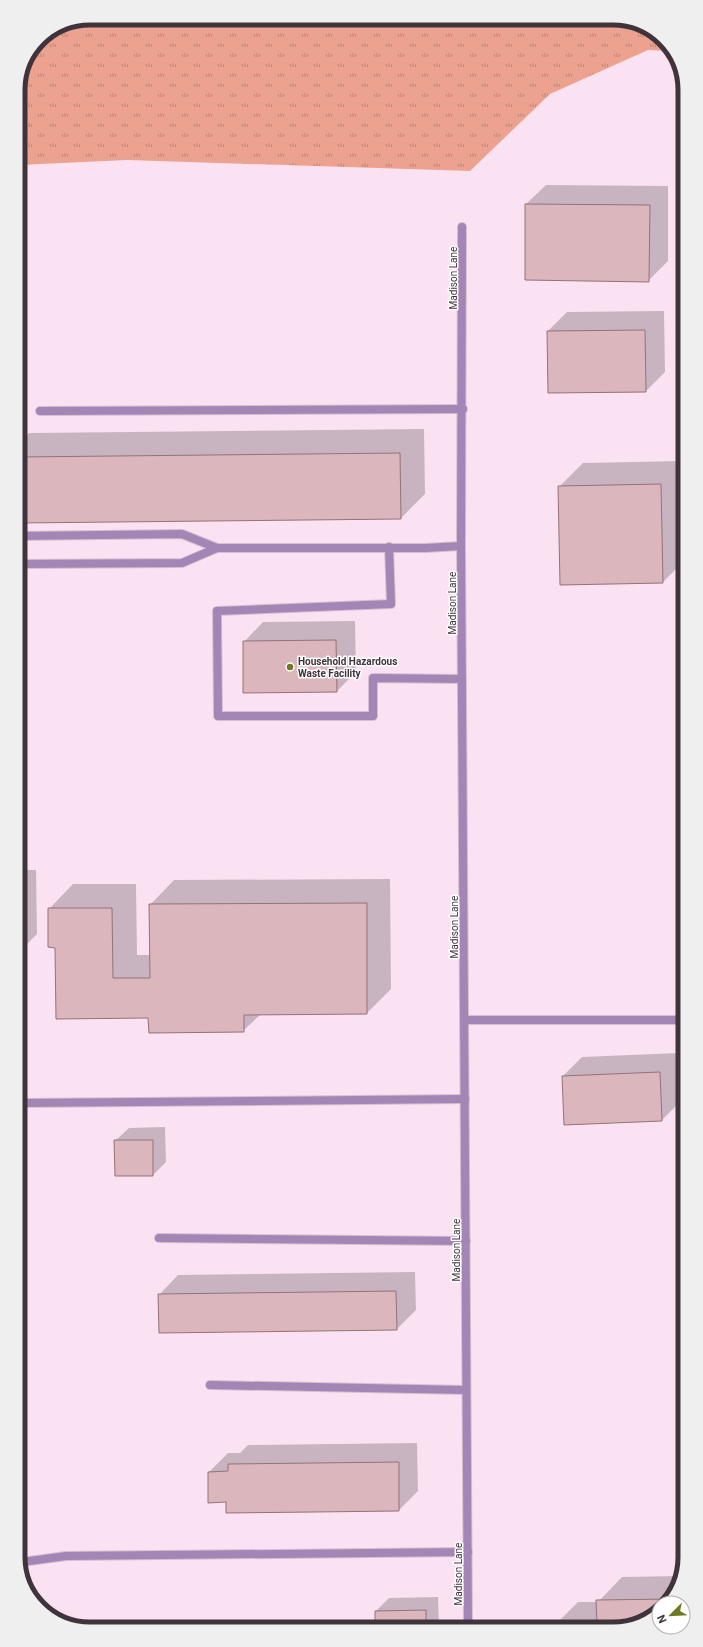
<svg xmlns="http://www.w3.org/2000/svg" width="703" height="1647" font-family="Roboto,sans-serif">
	<style>
		.grass { fill: url(#grass-tufts) }
		.shadow { fill: #0003 }
		.building { fill: #dbb6bc; stroke: #947278 }
		.lines { fill: none; stroke-linecap: round; stroke-linejoin: round }
		.service-casing { stroke: #d6bfce; stroke-width: 10 }
		.minor-casing { stroke: #d6bfce; stroke-width: 10 }
		.service { stroke: #a385b6; stroke-width: 8 }
		.minor { stroke: #a385b6; stroke-width: 8 }
		.poi-dot { fill: #6f7823; stroke: #fff; stroke-width: 1.5 }
		.labels { text-anchor: middle; dominant-baseline: central; stroke-width: 3; stroke-linejoin: round; paint-order: stroke }
		.street-label { font-size: 10px; fill: #40343c; stroke: #fff }
		.poi-label { font-size: 10px; font-weight: bold; fill: #40343c; stroke: #fff; text-anchor: start }
		.rim { fill: none; stroke: #40343c; stroke-width: 5 }
	</style>
	<defs>
		<pattern id="grass-tufts" width="24" height="20" patternUnits="userSpaceOnUse"><rect width="24" height="20" fill="#eda290"/><path d="M3 7l-1-3M5 7V3M7 7l1-3M15 17l-1-3M17 17v-4M19 17l1-3" fill="none" stroke="#c18577"/></pattern>
	</defs>
	<rect width="100%" height="100%" fill="#fbe2f2"/>
	<path class="grass" d="M90,18h528l39,15 13,18 -22,-1 -98,44 -80,77 -343,-11 -109,5v-79l21,-47 24,-16z"/>
	<path class="shadow" d="M546,185l122,1v75l-20,20 -122,-77z
		M664,311l1,61 -19,19 -97,1 -1,-61 19,-19z
		M424,429l1,65 -24,24 -382,4v-79l10,-10z
		M682,461v102l-19,19 -104,-95 24,-24z
		M355,621l1,51 -19,19 -93,-49 19,-20z
		M20,870h16l1,64 -13,13h-4z
		M390,879l1,110 -24,24 -106,1 -18,17 -94,-14 -93,-70 -7,-38 24,-25h63l1,71h14l-1,-50 24,-25z
		M679,1053l2,48 -19,19 -99,-44 19,-19z
		M165,1127l1,35 -13,13 -38,-34 14,-13z
		M415,1272l1,38 -19,19 -238,-34 19,-20z
		M417,1443l1,48 -19,19 -172,-9 -18,-29 19,-19h12l8,-8z
		M679,1576l-9,25 -3,2h-8v6l-23,16 -82,1 24,-24h20l24,-25z
		M438,1597l1,29 -63,1v-16l13,-13z"/>
	<path class="building" d="M525,204l125,1 -1,77 -124,-2z
		M645,330l1,62 -98,1 -1,-62z
		M400,453l1,66 -382,4v-66z
		M661,484l2,99 -103,2 -2,-99z
		M336,640l1,52 -94,1v-52z
		M20,883h4v65h-4z
		M367,903v111l-123,1v17l-95,1 -1,-15 -92,1 -1,-71 -7,-1v-39h64l1,70h37l-1,-74z
		M660,1072l2,49 -98,4 -2,-49z
		M114,1140h39v36h-38z
		M396,1291l1,39 -238,3 -1,-39z
		M399,1462v49l-173,2v-11l-18,1v-31l20,-1v-7z
		M671,1599l-4,4h-8v6l-23,16h-39l-1,-25z
		M426,1610v17h-51v-16z"/>
	<g class="lines">
		<defs>
			<path id="service" d="M40,411l423,-2
				M19,536l163,-2 35,14
				M389,547l2,57 -174,7 1,105h155v-38l89,1
				M19,564l163,-1 35,-15h208l36,-2
				M465,1020h219
				M21,1103l444,-4
				M159,1238l307,3
				M210,1385l256,5
				M22,1562l44,-6 402,-4"/>
			<path id="minor" d="M462,227l-1,319 7,1080"/>
		</defs>
		<use href="#service" class="service-casing"/>
		<use href="#minor" class="minor-casing"/>
		<use href="#service" class="service"/>
		<use href="#minor" class="minor"/>
	</g>
	<circle class="poi-dot" cx="290" cy="667" r="4"/>
	<g class="labels">
		<g class="street-label">
			<text transform="translate(453 278) rotate(-90)">Madison Lane</text>
			<text transform="translate(452 603) rotate(-90)">Madison Lane</text>
			<text transform="translate(454 927) rotate(-90)">Madison Lane</text>
			<text transform="translate(456 1250) rotate(-90)">Madison Lane</text>
			<text transform="translate(458 1574) rotate(-90)">Madison Lane</text>
		</g>
		<g class="poi-label">
			<text x="298" y="661">Household Hazardous<tspan x="298" dy="12">Waste Facility</tspan></text>
		</g>
	</g>
	<path d="M0 0H703V1647H0ZM90 25H613A65 65 0 0 1 678 90V1557A65 65 0 0 1 613 1622H90A65 65 0 0 1 25 1557V90A65 65 0 0 1 90 25Z" fill="#f0efef" fill-rule="evenodd"/>
	<path class="rim" d="M90 25H613A65 65 0 0 1 678 90V1557A65 65 0 0 1 613 1622H90A65 65 0 0 1 25 1557V90A65 65 0 0 1 90 25Z"/>
	<g transform="translate(671 1615) rotate(246)"><circle r="19" fill="#ffffff" stroke="#b3aeb1"/>
	<path d="M0-3L7 15L0 10L-7 15Z" fill="#6f7823"/>
	<text y="-6" font-size="11" font-weight="bold" text-anchor="middle" fill="#40343c">N</text>
	</g>
</svg>
